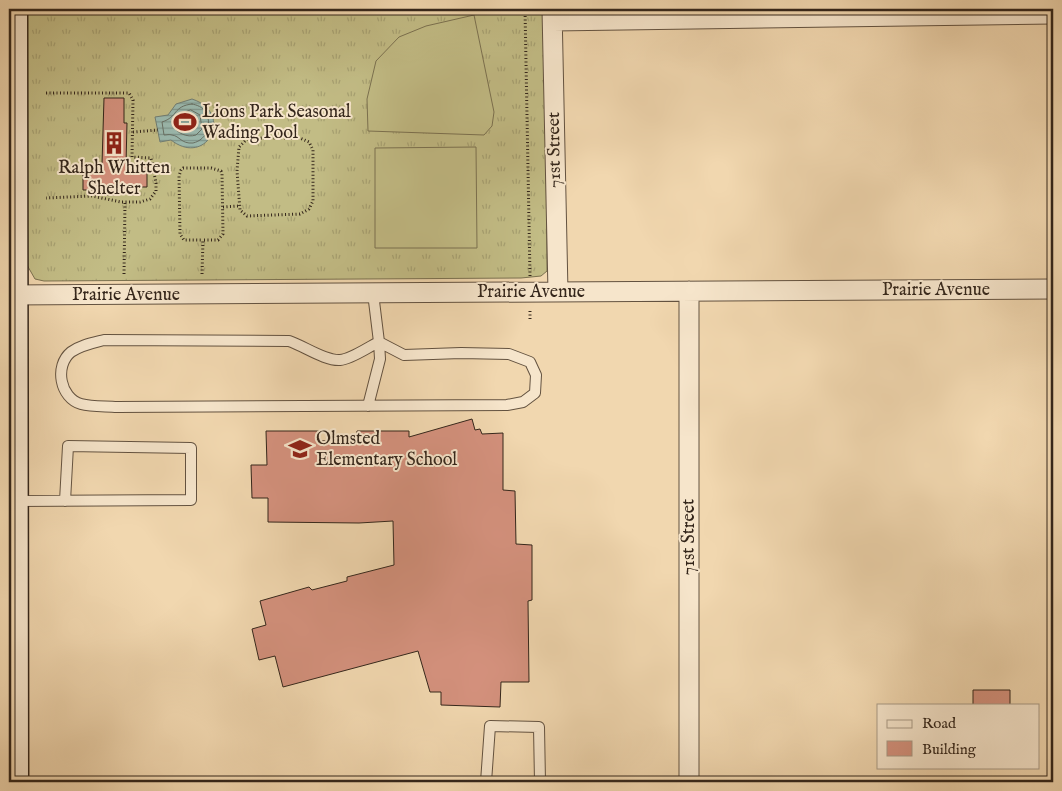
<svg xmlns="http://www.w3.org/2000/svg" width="1062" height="791" font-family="'IM FELL English',serif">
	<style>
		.grass { fill: url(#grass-tufts); stroke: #7b7150 }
		.pitch { fill: #c2bc85; stroke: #7b7150 }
		.water { fill: url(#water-rules); stroke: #727e73 }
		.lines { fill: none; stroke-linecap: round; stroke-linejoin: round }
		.shore { stroke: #687064; stroke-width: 1 }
		.building { fill: #d4917d; stroke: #34261b }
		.lane-casing { stroke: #635240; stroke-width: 12 }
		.street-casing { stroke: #635240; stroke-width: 21 }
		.secondary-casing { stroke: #34261b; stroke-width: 29 }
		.path { stroke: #34261b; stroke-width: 3; stroke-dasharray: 1 2.5; stroke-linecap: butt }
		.lane { stroke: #f6e5cb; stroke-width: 10 }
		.street { stroke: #f6e5cb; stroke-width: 19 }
		.secondary { stroke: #f6e5cb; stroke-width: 26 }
		.labels { text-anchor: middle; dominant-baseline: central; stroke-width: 4; stroke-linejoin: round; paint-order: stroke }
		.poi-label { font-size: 18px; fill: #34261b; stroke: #f6e5cb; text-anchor: start }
		.street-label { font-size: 18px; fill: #34261b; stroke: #f6e5cb }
	</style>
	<defs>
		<pattern id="grass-tufts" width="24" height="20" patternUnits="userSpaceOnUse" patternTransform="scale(1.25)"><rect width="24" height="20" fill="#c2bc85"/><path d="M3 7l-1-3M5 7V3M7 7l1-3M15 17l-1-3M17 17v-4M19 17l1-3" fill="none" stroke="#a7a172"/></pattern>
		<pattern id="water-rules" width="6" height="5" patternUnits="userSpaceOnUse" patternTransform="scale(1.25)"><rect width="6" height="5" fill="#9bb9ae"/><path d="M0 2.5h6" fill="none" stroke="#7f968d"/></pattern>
	</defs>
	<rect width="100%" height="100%" fill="#f1d7af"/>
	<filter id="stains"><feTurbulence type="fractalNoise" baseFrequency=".004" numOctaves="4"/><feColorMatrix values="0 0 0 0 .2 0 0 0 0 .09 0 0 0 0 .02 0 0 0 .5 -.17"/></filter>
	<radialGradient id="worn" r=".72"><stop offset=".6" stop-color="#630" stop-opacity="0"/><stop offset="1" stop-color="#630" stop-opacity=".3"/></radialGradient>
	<path class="grass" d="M27,9h518l2,262 -6,5 -20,2 -477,3 -9,-2 -8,-14z"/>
	<path class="pitch" d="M474,15l20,97 -2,14 -8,9 -116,-4 -1,-32 9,-38 23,-24 27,-11z
		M476,147l1,101h-102v-100z"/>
	<path class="water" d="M192,99c43,14 15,69 -21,41l-11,2 -5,-25 13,-2 8,-11z"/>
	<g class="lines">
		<path class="shore" d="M192,104c5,1 11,3 13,8 8,11 2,28 -12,31 -12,1 -13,-7 -21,-8 -3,-1 -5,0 -8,0l-2,-13c16,-5 11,-16 30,-18z
			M191,110l9,5 2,14 -6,6c-9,3 -19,-2 -23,-9l10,-13z"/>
	</g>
	<path class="building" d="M104,98h20v25h3l-1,41h21v23h-21v7l-23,1v-5h-20v-25l19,-1z
		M472,419l3,11 5,-1 2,5 21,-1v57l12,1 1,53 16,1v55l-4,1 1,81h-28l-1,25 -59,-2v-13h-11l-12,-41 -135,36 -8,-31 -16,4 -7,-31 14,-4 -6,-24 49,-14 3,3 35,-9v-4l47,-12 -1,-44 -34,2 -91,-1v-24h-16l-1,-33h16l-1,-34h53l-1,10 38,-1 1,-9h52v6z
		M973,690h37v15h-37z"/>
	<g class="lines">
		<defs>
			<path id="lane" d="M368,406l12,-47 -1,-17c-11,5 -27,17 -39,18 -15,1 -36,-14 -51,-19l-185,-1c-12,3 -23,5 -33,12 -17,14 -11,46 10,52 11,3 25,2 36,3l390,-2 16,-3 12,-9 1,-18 -6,-13 -21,-8 -48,-1 -57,2 -25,-13 -6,-49
				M16,501l175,-1v-52l-123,-2 -3,55
				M486,782l4,-56 49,1 1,55"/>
			<path id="street" d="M552,9l6,283
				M553,21l500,-7
				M689,291v491
				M9,295l1044,-6"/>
			<path id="secondary" d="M14,9l1,773"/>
		</defs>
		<use href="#lane" class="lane-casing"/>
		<use href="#street" class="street-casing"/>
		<use href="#secondary" class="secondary-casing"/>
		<path class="path" d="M525,9l5,267
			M46,93h83l4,7 -1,57 19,1 5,25v8l-6,8 -10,3h-19l-29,-6 -46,2
			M133,132l25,-2
			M263,138h37l9,4 4,8v51l-4,8 -9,5 -53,2 -7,-6 -3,-39 2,-24 8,-8z
			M223,207l16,-1
			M124,274l1,-72
			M202,274l1,-34h15l5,-6 -1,-60 -1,-3 -10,-3h-28l-2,2 -2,6 1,58 4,6h19
			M530,319v-10"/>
		<use href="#lane" class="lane"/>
		<use href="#street" class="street"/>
		<use href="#secondary" class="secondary"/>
	</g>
	<defs>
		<symbol id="stadium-bare" viewBox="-9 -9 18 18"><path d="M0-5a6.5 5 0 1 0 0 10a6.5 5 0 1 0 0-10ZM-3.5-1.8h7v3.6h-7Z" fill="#8f2418" stroke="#f6e5cb" stroke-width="2.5" paint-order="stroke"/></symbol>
		<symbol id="building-bare" viewBox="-9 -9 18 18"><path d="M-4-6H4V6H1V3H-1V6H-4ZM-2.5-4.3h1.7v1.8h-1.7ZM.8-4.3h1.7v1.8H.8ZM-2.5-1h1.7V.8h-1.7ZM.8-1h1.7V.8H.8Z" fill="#8f2418" stroke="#f6e5cb" stroke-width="2.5" paint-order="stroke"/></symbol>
		<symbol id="school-bare" viewBox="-9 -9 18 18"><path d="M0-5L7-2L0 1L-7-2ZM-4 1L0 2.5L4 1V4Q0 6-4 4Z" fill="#8f2418" stroke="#f6e5cb" stroke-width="2.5" paint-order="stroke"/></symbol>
	</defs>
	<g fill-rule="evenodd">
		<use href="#stadium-bare" x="169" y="106" width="32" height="32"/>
		<use href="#building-bare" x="98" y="127" width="32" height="32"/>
		<use href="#school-bare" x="284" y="433" width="32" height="32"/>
	</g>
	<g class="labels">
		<g class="poi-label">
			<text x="202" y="112">Lions Park Seasonal<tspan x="202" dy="21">Wading Pool</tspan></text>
			<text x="114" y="168" text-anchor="middle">Ralph Whitten<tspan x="114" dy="21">Shelter</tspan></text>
			<text x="316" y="439">Olmsted<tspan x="316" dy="21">Elementary School</tspan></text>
		</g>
		<g class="street-label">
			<text transform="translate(555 150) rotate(-91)">71st Street</text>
			<text x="936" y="290">Prairie Avenue</text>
			<text x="531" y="292">Prairie Avenue</text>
			<text x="126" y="295">Prairie Avenue</text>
			<text transform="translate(689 537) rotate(-90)">71st Street</text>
		</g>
	</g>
	<rect width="1062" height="791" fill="none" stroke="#f1d7af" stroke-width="30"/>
	<rect x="10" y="10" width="1042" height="771" fill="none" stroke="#34261b" stroke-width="2.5"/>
	<rect x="15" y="15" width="1032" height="761" fill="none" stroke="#34261b"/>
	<rect x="877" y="704" width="162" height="65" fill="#f6e5cb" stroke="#a89985"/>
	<rect x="887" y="720" width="25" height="8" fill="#f6e5cb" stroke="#a89985"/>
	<text x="922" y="728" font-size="15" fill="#34261b">Road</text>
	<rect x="887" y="741" width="25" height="15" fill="#d4917d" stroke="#a89985"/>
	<text x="922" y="754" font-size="15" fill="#34261b">Building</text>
	<rect width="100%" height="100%" filter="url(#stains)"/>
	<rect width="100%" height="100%" fill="url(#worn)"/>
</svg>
